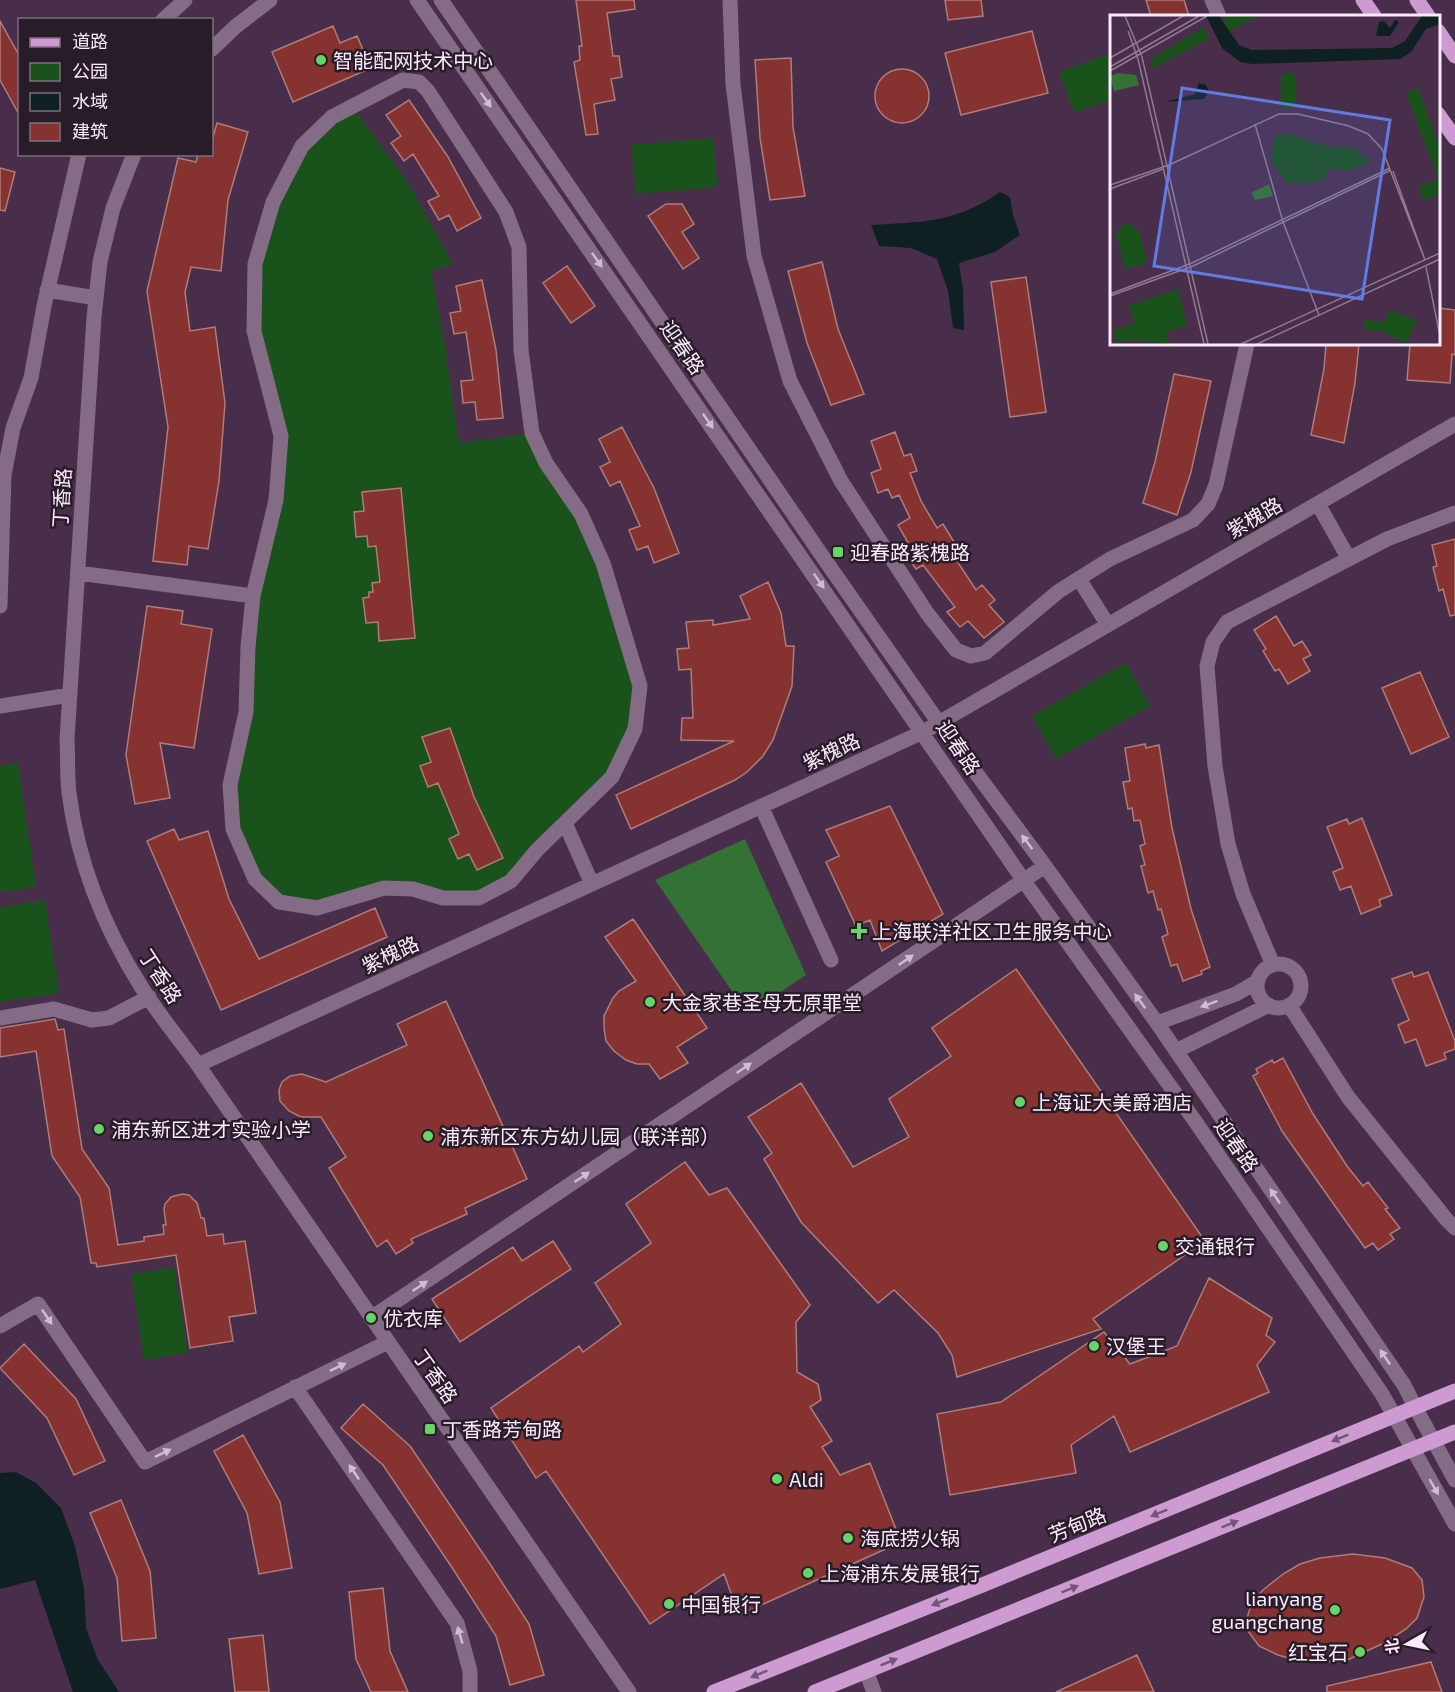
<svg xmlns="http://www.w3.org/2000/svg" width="1455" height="1692" font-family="'Exo 2','Noto Sans SC',sans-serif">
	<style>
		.green { fill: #1a521c }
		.forest { fill: #337234 }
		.water { fill: #0f2022 }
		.building { fill: #853231; stroke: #ae7d7a; stroke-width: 1.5 }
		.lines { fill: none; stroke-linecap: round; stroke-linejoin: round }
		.minor { stroke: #846b86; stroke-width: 15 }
		.major { stroke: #cd9ad2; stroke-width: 15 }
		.oneway { fill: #d1bdd3 }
		.oneway2 { fill: #725575 }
		.poi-dot { fill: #66d466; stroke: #281c29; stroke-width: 2 }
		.labels { text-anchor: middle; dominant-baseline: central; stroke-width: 5; stroke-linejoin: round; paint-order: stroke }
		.poi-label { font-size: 20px; fill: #fbe9fc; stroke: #281c29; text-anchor: start }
		.street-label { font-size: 20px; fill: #fbe9fc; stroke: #281c29 }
		.inset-road { fill: none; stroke: #907992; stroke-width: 1.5 }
		.view { fill: #607ce3; fill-opacity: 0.15; stroke: #607ce3; stroke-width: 3 }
		.inset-edge { fill: none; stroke: #fbe9fc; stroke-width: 3 }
	</style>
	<rect width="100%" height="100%" fill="#492e4b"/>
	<path class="green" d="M1111,53v47l-37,13 -15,-41z
		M352,106l55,75 46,83 -22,7 15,81 13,91 73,-10 49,81 59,172 -5,43 -23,48 -75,73 -58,48 -66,-9 -96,19 -38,-6 -24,-23 -22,-50 -3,-44 18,-138 33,-211 -27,-105 1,-67 47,-118z
		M713,138l5,49 -82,7 -5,-49z
		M1126,663l24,43 -94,53 -24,-43z
		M18,763l18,124 -36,5v-126z
		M45,900l14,93 -59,9v-95z
		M174,1267l14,86 -44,7 -13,-86z"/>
	<path class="forest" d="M745,839l61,136 -58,39 -93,-134z"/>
	<path class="water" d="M1000,192l10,5 3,18 7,20 -25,17 -36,11 4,26 1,41 -11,-2 -5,-37 -11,-32 -26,-11 -32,-2 -8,-21c33,-2 70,-2 101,-17 10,-4 19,-10 28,-16z
		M16,1472l20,11 25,25 14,38 9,43 2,39 12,32 21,32h-46l-38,-112 -35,9v-116z"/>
	<path class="building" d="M576,0h58l1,9 -28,4 6,43h6l3,21 -11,2 4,21 -21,4 4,30 -12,1 -12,-73 6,-2 -1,-14h3z
		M945,0h36l2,16 -35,4z
		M1146,0h38l5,16h-38z
		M0,21l20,36v59l-20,-36z
		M333,26l7,17 17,-7 14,32 -78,34 -21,-50z
		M1032,31l16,62 -87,22 -16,-62z
		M791,58l2,69 12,69 -35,4 -10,-62 -5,-78z
		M875 96a27 27 0 1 1 54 0a27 27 0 1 1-54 0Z
		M409,100l39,57 33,61 -24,13 -8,-16 -10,5 -11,-19 11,-5 -26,-42 -9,7 -13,-18 10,-7 -15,-21z
		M217,123l31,9 -20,68 -7,71 -30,-4 -6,25 5,39 25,-4 10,76 -6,78 -11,68 -19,-3 -2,19 -34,-4 15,-134 -21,-136 31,-133 18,4 2,-8h14v-13z
		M0,168l15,4 -10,39 -5,-1z
		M666,204h16l12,20 -12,8 17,26 -16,11 -35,-53z
		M822,262l16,67 26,65 -33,11 -24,-62 -19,-72z
		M567,266l28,40 -24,17 -28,-40z
		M1026,277l20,135 -36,5 -19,-135z
		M482,280l14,70 7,68 -26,2 -2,-18 -12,1 -2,-22 12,-1 -7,-48 -12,2 -4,-21 11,-2 -5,-25z
		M1438,308l17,2v45l-3,-1 -2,29 -43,-3 3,-36h28z
		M1326,344h33l-4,39 -11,60 -33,-8 13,-66z
		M1174,374l37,7 -20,91 -14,43 -34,-12 12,-41z
		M622,427l32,61 25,65 -25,10 -6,-17 -11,4 -8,-20 11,-4 -20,-45 -10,5 -10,-19 10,-5 -11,-23z
		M895,432l9,24 7,-2 6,17 -7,2 11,28 16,27 6,-4 11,18 -7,4 29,44 6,-5 13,15 -6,5 15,17 -20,16 -16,-17 -8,6 -13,-15 8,-5 -32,-42 -7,4 -12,-17 7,-4 -13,-23 12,-7 -11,-23 -7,3 -4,-9 -10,4 -7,-20 10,-4 -10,-28z
		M401,488l14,150 -36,3 -1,-19 -12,1 -3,-25 6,-1v-5h4l-1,-9 8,-1 -4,-36 -8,1 -1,-11 -11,1 -2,-25 10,-1 -2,-19z
		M1455,539v76l-5,1 -7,-27 -4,2 -6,-24 4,-1 -5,-21z
		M768,582l13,31 5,33h8l-2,40 -19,54 -10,16 -16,16 -12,8 -104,49 -15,-34 118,-54 -53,-1 1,-22h11l-2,-49 -12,1 -2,-21 12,-1 -3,-26 27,-2v5l37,-6 -10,-23z
		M147,606l36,5 -2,13 31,5 -18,119 -34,-5 10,55 -35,6 -9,-49z
		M1276,616l18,30 8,-5 9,14 -8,4 7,12 -22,13 -9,-15 -4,2 -12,-20 3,-2 -12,-19z
		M1420,672l29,65 -38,17 -29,-66z
		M450,728l24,69 29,61 -26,12 -8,-16 -11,5 -9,-20 10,-5 -21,-51 -10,4 -8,-21 11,-4 -9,-25z
		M1145,744l1,4 13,-3 13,83 19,81 19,58 -9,4 1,3 -19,7 -6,-17 -6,2 -9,-29 6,-3 -7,-25 -3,1 -5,-19 -5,2 -7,-27 4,-1 -5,-19 5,-2 -5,-24 -6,1 -2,-13 -4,1 -5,-27 7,-1 -5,-33z
		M890,806l53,108 -61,37 -12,-31 -14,6 -30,-64 13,-6 -13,-26z
		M1362,818l30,77 -13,5 2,6 -20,8 -10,-28 -11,4 -7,-18 10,-4 -16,-41 20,-8 2,5z
		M174,829l5,11 29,-9 21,68 30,60 116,-51 12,29 -166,73 -74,-169z
		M633,919l74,109 -30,19 11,16 -28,16 -11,-15h-12l-11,-4 -12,-9 -8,-10 -2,-13v-12l9,-18 6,-7 17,-10 -31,-44z
		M1016,969l189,272 -112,78 8,10 -144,48 -5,-22 -14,-22 -44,-43 -16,13 -77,-81 -37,-63 8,-6 -24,-36 53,-34 52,84 56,-30 -20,-38 62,-43 -19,-28z
		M1412,972l2,5 14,-5 27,69v8l-11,4 2,6 -20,7 -10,-27 -11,4 -7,-18 11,-5 -17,-41z
		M446,1001l81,178 -62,29 2,6 -56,25 2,4 -17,11 -9,-14 -10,7 -48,-79 17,-11 -25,-40h-20l-12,-6 -9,-10 -1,-11 3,-8 8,-6 12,-2 24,8 81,-37 -10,-21z
		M55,1019l3,11 6,-1 18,120 27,39 9,57 26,-4v-4l20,-3 -1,-9h3l-2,-16 1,-5 6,-7 11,-3 7,1 8,8 4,15h3l3,18 16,-2 1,10 21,-3 11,72 -27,4 4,24 -43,7 -14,-93 -79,12 -1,-4h-5l-11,-66 -28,-41 -16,-105 -36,6v-29z
		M1283,1058l30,56 34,52 16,20 5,-4 20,26 -3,1 15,19 -10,6 4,5 -16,11 -5,-7 -8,5 -13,-18 -70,-99 -29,-55 5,-3 -2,-4 16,-9 2,3z
		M685,1162l24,33 18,-7 83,117 -14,17 1,50 21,12 3,16 -11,7 22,34 -10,6 18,28 30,-12 31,79 -162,73 -15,-41 -74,50 -104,-153 -10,7 -45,-70 88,-62 4,6 38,-28 -26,-41 56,-40 -25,-39z
		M553,1241l18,28 -111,73 -28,-43 81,-52 9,14z
		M1209,1278l63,40 -6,17 9,7 -18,23 12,27 -139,60 -16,-36 -43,29 5,28 -126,22 -13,-81 64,-12 103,-70 26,32 47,-18z
		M24,1344l52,55 29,62 -31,14 -27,-57 -47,-50z
		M363,1404l47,42 80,118 39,60 15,51 -34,10 -14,-49 -43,-67 -70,-104 -42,-37z
		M243,1435l37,67 12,66 -33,6 -12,-61 -33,-62z
		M121,1500l29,71 6,67 -34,3 -5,-63 -27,-65z
		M1353,1554l32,4 27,10 10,12 2,17 -7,21 -11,11 -20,13 -43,20 -44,-1 -21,-6 -19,-9 -11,-15 -1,-13 5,-16 11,-12 20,-16 17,-10 20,-6z
		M383,1588l7,63 18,41h-37l-15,-33 -7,-67z
		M263,1635l6,57h-34l-6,-53z
		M1137,1655l17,37h-98z
		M1431,1662l11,30h-115v-6z"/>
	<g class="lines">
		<path class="minor" d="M417,0l607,881 171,240 187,273 73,130
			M441,0l384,560 114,163 106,143 112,157 247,362 11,22 40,73
			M730,0l3,84 21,172 36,125 51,100 86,132 29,37 15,6 14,-3 74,-62 51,-32 83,-39 15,-16 8,-19 31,-141
			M1212,0l7,16
			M163,20l22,-20
			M212,49l23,-22 35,-27
			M403,80l16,2 9,9 78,121 13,35 2,103 11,83 14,30 35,51 22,49 37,123 -5,43 -23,48 -75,73 -26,31 -32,17h-36l-30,-9 -29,-1 -67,20 -38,-6 -24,-23 -22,-50 -3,-44 16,-73 2,-65 5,-51 23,-96 5,-64 -27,-105 1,-67 18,-62 29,-56 30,-29z
			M134,154l-21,54 -13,54 -6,55 -27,422c1,18 0,36 2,54 9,70 35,135 73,195 17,27 38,52 56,77l431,627
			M47,290l49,8
			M1318,504l31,55
			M78,573l175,23
			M1079,579l29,46
			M0,606l4,-131 9,-47 18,-50 13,-72 35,-152
			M0,706l70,-11
			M761,806l70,154
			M565,823l27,61
			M1257 986a22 22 0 1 1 44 0a22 22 0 1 1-44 0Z
			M1273,965l-30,-71 -15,-50 -13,-78 -8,-100 6,-24 14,-20 160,-83 68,-26
			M1289,1005l59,92 98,122 9,9
			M0,1018l54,-9 38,11 17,-2 40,-21
			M1157,1023l79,-29 22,-13
			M1176,1051l93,-46
			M198,1065l725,-333 532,-308
			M371,1318l674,-452
			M0,1326l38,-22 107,158 243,-120
			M295,1387l162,236 13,48v21
			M866,1671l8,21"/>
		<path class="major" d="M1363,0l11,16
			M1417,0l11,16
			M1438,31l17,25
			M1438,114l17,24
			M714,1692l266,-106 475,-195
			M815,1692l640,-260"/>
	</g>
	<defs><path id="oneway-solid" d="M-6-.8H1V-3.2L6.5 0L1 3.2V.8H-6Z" transform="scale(1.5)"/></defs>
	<g class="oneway">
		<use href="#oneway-solid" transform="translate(486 100) rotate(55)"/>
		<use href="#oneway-solid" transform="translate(597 260) rotate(55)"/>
		<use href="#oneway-solid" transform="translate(708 421) rotate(55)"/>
		<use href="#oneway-solid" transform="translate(819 581) rotate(55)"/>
		<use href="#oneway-solid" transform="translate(1027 842) rotate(-127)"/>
		<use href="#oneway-solid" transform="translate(906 960) rotate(-34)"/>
		<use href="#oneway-solid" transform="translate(1140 1001) rotate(-126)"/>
		<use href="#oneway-solid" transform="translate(1209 1004) rotate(160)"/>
		<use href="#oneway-solid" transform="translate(744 1068) rotate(-34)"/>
		<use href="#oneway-solid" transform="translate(582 1177) rotate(-34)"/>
		<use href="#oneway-solid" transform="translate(1275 1196) rotate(-124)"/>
		<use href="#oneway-solid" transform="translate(420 1286) rotate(-34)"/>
		<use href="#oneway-solid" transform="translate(47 1317) rotate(56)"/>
		<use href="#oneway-solid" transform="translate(1385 1357) rotate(-124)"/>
		<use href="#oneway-solid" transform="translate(338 1367) rotate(-26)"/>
		<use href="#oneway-solid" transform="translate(163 1453) rotate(-26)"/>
		<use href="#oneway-solid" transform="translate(354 1472) rotate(-124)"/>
		<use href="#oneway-solid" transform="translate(1434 1487) rotate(60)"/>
		<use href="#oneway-solid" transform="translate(460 1635) rotate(-106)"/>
	</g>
	<g class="oneway2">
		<use href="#oneway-solid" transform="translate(1340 1438) rotate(158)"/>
		<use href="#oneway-solid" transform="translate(1159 1513) rotate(158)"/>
		<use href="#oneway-solid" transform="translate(1230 1524) rotate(-22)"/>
		<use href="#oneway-solid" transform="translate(1070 1589) rotate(-22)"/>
		<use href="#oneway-solid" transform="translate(940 1602) rotate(158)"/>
		<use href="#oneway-solid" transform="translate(889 1662) rotate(-22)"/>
		<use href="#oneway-solid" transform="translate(759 1674) rotate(158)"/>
	</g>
	<g class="poi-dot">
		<circle cx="321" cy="60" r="6"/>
		<rect x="832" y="546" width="12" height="12" rx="3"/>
		<path d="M856 922h6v6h6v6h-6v6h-6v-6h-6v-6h6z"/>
		<circle cx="650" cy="1002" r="6"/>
		<circle cx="1020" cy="1102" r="6"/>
		<circle cx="99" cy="1129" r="6"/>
		<circle cx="428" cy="1136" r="6"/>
		<circle cx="1163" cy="1246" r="6"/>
		<circle cx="371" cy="1318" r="6"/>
		<circle cx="1094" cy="1346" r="6"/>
		<rect x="424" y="1423" width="12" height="12" rx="3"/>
		<circle cx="777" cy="1479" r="6"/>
		<circle cx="848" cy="1538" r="6"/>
		<circle cx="808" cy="1573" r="6"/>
		<circle cx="669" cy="1604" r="6"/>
		<circle cx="1335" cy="1610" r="6"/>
		<circle cx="1360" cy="1652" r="6"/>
	</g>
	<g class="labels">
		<g class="poi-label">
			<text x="333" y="60">智能配网技术中心</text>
			<text x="850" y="552">迎春路紫槐路</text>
			<text x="872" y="931">上海联洋社区卫生服务中心</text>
			<text x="662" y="1002">大金家巷圣母无原罪堂</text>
			<text x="1032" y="1102">上海证大美爵酒店</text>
			<text x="111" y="1129">浦东新区进才实验小学</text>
			<text x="440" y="1136">浦东新区东方幼儿园（联洋部）</text>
			<text x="1175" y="1246">交通银行</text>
			<text x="383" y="1318">优衣库</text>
			<text x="1106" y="1346">汉堡王</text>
			<text x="442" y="1429">丁香路芳甸路</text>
			<text x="789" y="1479">Aldi</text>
			<text x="860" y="1538">海底捞火锅</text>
			<text x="820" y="1573">上海浦东发展银行</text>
			<text x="1323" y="1598" text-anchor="end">lianyang<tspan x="1323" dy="23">guangchang</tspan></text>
			<text x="681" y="1604">中国银行</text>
			<text x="1348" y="1652" text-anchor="end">红宝石</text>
		</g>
		<g class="street-label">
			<text transform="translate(683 347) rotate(55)">迎春路</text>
			<text transform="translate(61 498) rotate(-86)">丁香路</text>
			<text transform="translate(1254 517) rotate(-30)">紫槐路</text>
			<text transform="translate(959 747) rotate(56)">迎春路</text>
			<text transform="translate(831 751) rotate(-25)">紫槐路</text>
			<text transform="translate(390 954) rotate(-25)">紫槐路</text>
			<text transform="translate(161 976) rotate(57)">丁香路</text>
			<text transform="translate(1237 1145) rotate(55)">迎春路</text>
			<text transform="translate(436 1376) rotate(55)">丁香路</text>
			<text transform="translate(1077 1524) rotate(-22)">芳甸路</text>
		</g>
	</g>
	<g transform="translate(1110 15)">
		<rect width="330" height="330" fill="#492e4b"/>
		<path d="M113,1h35l-30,16zM94,12l5,12 -58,30 1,-11zM181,56l5,7v30h-15v-31zM308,73l22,60v47l-16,6 -6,-14 20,-8 -32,-86zM174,118l47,14h22l17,15 -21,9 -22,-3v9l-11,5 -28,2 -17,-22 3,-25zM21,209l8,7 8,32 -22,6 -9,-35 6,-9zM68,274l9,36 -22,8 5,11 -39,-4 -15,3 -3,-13 22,-6 -7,-18zM278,295l29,10 -11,24 -24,-13 -18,-1 1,-10 20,2z" fill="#1a521c"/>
		<path d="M7,58l19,2 3,10 -25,6 -4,-14zM159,169l4,12 -18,4 -4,-7z" fill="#337234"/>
		<path d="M96,1h13l20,29 13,5 140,-2 13,-7 17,-25h18v8l-14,5 -15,23 -11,7 -148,5 -12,-2 -18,-14zM285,5l4,2 -9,14h-14l3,-14 5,-1 6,7zM89,68l7,2 3,6 -5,8 -39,3 30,-8z" fill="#0f2022"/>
		<path class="inset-road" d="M15,1l17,41 66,287M18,16l10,28 66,285M0,43l73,-42M0,52l89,-51M0,56l97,-55M145,109l28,98 36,93M283,156l32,89M0,170l59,-20 110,-51h19l51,12 19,8 14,15 43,111M0,174l53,-20M316,252l14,69M0,279l82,-31 198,-95M0,281l83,-30 198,-96M131,329l199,-91M147,329l183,-85"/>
		<path class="view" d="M72,73l208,32 -28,179 -208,-33z"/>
		<rect width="330" height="330" class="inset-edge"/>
	</g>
	<rect x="18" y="18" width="195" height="138" fill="#281c29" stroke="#7c6e7d" stroke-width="1.5"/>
	<rect x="30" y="38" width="30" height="9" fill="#cd9ad2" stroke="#7c6e7d" stroke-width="1.5"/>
	<text x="72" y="48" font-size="18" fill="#fbe9fc">道路</text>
	<rect x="30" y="63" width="30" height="18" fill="#1a521c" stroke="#7c6e7d" stroke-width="1.5"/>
	<text x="72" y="78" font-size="18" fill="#fbe9fc">公园</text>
	<rect x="30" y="93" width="30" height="18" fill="#0f2022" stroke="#7c6e7d" stroke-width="1.5"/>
	<text x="72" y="108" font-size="18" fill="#fbe9fc">水域</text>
	<rect x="30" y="123" width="30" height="18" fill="#853231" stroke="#7c6e7d" stroke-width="1.5"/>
	<text x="72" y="138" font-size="18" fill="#fbe9fc">建筑</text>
	<g transform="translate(1407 1644) rotate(261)" stroke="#281c29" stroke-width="4.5" paint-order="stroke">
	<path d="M0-4.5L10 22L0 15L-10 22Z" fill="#fbe9fc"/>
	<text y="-9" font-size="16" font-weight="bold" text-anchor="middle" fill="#fbe9fc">北</text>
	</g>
</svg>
